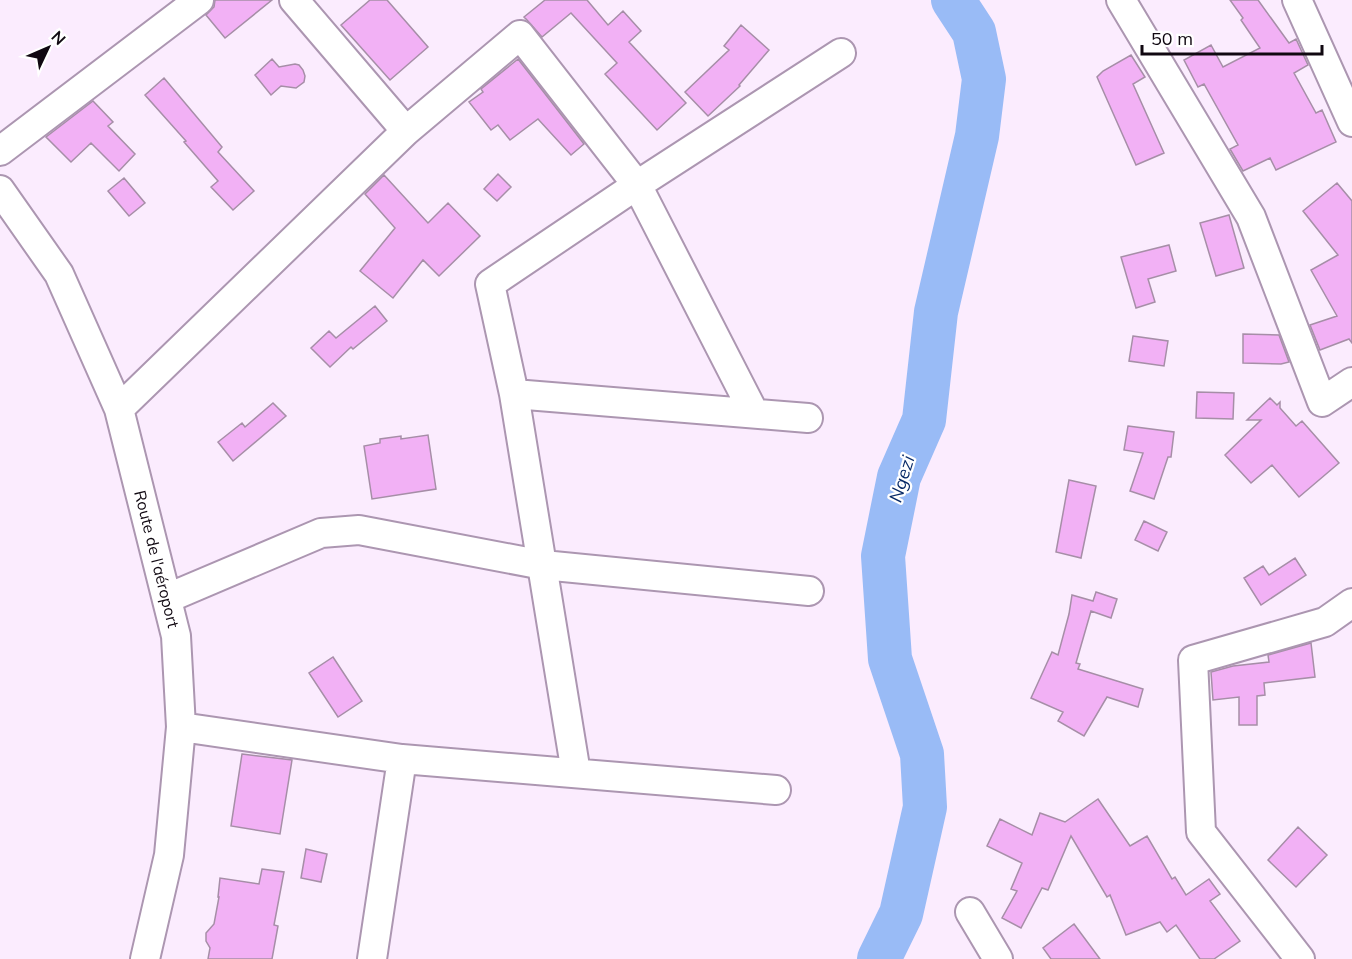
<svg xmlns="http://www.w3.org/2000/svg" width="1352" height="959" viewBox="0 0 1352 959" font-family="Mulish,sans-serif">
  <style>
    .lines { fill: none; stroke-linecap: round; stroke-linejoin: round }
    .river { stroke: #99bbf6; stroke-width: 44 }
    .building { fill: #f2b1f5; stroke: #a68ea7; stroke-width: 1.5 }
    .minor-casing { stroke: #ac96b1; stroke-width: 32 }
    .minor { stroke: #fff; stroke-width: 28 }
    .labels { text-anchor: middle; stroke-width: 4.5; stroke-linejoin: round; paint-order: stroke }
    .street-label { font-size: 16px; fill: #100811; stroke: #fff }
    .water-label { font-size: 18px; font-style: italic; fill: #072967; stroke: #fff }
  </style>
  <rect width="100%" height="100%" fill="#fbecfe"/>
  <g class="lines">
    <path class="river" d="M 879,959 L 901,914 L 925,807 L 922,754 L 890,659 L 883,556 L 899,477 L 924,420 L 936,312 L 977,136 L 984,79 L 974,32 L 953,0"/>
  </g>
  <path class="building" d="M 215,0 L 272,0 L 225,38 L 206,15 L 214,7 Z
    M 370,0 L 387,0 L 428,47 L 390,80 L 341,25 Z
    M 545,0 L 587,0 L 608,25 L 623,11 L 641,31 L 629,42 L 686,103 L 657,130 L 605,74 L 617,63 L 571,13 L 542,37 L 527,20 L 524,17 Z
    M 1230,0 L 1258,0 L 1289,43 L 1296,39 L 1308,65 L 1294,73 L 1316,113 L 1322,110 L 1336,142 L 1276,170 L 1270,158 L 1243,171 L 1230,149 L 1238,145 L 1204,84 L 1198,87 L 1184,60 L 1211,45 L 1223,67 L 1260,48 L 1241,20 L 1243,18 Z
    M 741,25 L 769,50 L 739,85 L 740,86 L 708,116 L 685,92 L 729,50 L 724,46 Z
    M 1131,55 L 1145,77 L 1133,84 L 1164,153 L 1136,165 L 1097,77 L 1103,71 Z
    M 272,59 L 279,67 L 295,64 L 299,65 L 303,70 L 305,76 L 304,82 L 296,88 L 281,86 L 271,95 L 255,75 Z
    M 518,59 L 584,144 L 571,155 L 538,119 L 510,140 L 498,125 L 491,130 L 469,102 L 483,92 L 481,89 Z
    M 164,78 L 222,147 L 218,152 L 254,191 L 233,210 L 211,187 L 218,181 L 184,142 L 186,141 L 145,95 Z
    M 93,101 L 113,122 L 108,126 L 135,154 L 119,171 L 91,143 L 71,162 L 46,137 Z
    M 498,174 L 511,187 L 497,201 L 484,189 Z
    M 384,175 L 428,223 L 448,203 L 480,236 L 439,276 L 423,260 L 393,298 L 360,271 L 395,228 L 365,194 Z
    M 124,178 L 145,203 L 129,216 L 108,191 Z
    M 1337,183 L 1352,201 L 1352,343 L 1349,339 L 1320,350 L 1310,325 L 1337,316 L 1311,270 L 1338,255 L 1303,211 Z
    M 1229,215 L 1244,268 L 1216,276 L 1200,223 Z
    M 1169,245 L 1176,271 L 1148,279 L 1155,302 L 1136,308 L 1121,257 Z
    M 375,306 L 387,321 L 353,349 L 351,347 L 330,367 L 311,348 L 329,331 L 336,338 Z
    M 1243,334 L 1279,335 L 1289,362 L 1281,364 L 1243,363 Z
    M 1133,336 L 1168,341 L 1164,366 L 1129,361 Z
    M 1197,392 L 1234,393 L 1233,419 L 1196,418 Z
    M 1270,398 L 1277,405 L 1280,402 L 1280,408 L 1296,426 L 1302,421 L 1339,463 L 1299,497 L 1272,465 L 1251,483 L 1225,455 L 1261,420 L 1247,420 Z
    M 273,403 L 286,416 L 233,461 L 218,442 L 242,423 L 245,427 Z
    M 1128,426 L 1174,432 L 1171,457 L 1168,457 L 1154,499 L 1130,491 L 1143,453 L 1124,450 Z
    M 428,435 L 436,489 L 372,499 L 364,446 L 380,443 L 380,439 L 401,436 L 401,439 Z
    M 1069,480 L 1096,486 L 1081,558 L 1056,552 Z
    M 1144,521 L 1167,532 L 1158,551 L 1135,540 Z
    M 1295,558 L 1306,575 L 1261,605 L 1244,578 L 1263,566 L 1269,575 Z
    M 1096,592 L 1117,599 L 1111,618 L 1091,611 L 1076,663 L 1080,664 L 1078,669 L 1143,689 L 1138,707 L 1107,697 L 1084,736 L 1058,721 L 1063,712 L 1031,698 L 1052,652 L 1058,655 L 1069,614 L 1072,595 L 1093,601 Z
    M 1311,643 L 1315,677 L 1264,683 L 1265,695 L 1257,696 L 1257,725 L 1239,725 L 1239,697 L 1213,700 L 1211,672 L 1233,666 L 1269,662 L 1268,655 Z
    M 333,657 L 362,701 L 338,717 L 309,673 Z
    M 242,754 L 292,760 L 280,834 L 231,826 Z
    M 1098,799 L 1130,846 L 1147,836 L 1172,879 L 1175,877 L 1186,895 L 1209,879 L 1220,894 L 1210,901 L 1240,941 L 1214,959 L 1200,959 L 1176,925 L 1167,932 L 1160,922 L 1126,935 L 1110,895 L 1107,897 L 1071,836 L 1048,890 L 1042,888 L 1021,928 L 1002,918 L 1017,891 L 1011,889 L 1022,863 L 987,846 L 1000,819 L 1032,835 L 1040,813 L 1065,822 Z
    M 1298,827 L 1327,855 L 1296,887 L 1268,860 Z
    M 306,849 L 327,854 L 321,882 L 301,878 Z
    M 262,869 L 284,872 L 274,925 L 278,926 L 272,959 L 208,959 L 210,948 L 206,941 L 206,933 L 214,924 L 219,897 L 218,897 L 220,878 L 259,884 Z
    M 1074,924 L 1100,959 L 1051,959 L 1043,948 Z"/>
  <g class="lines">
    <defs>
      <path id="minor" d="M 294,0 L 406,131
        M 1121,0 L 1251,217 L 1322,402 L 1352,382
        M 1297,0 L 1352,122
        M 0,151 L 199,0
        M 0,190 L 59,274 L 119,409 L 176,636 L 181,727 L 169,855 L 145,959
        M 514,394 L 808,418
        M 119,409 L 406,131 L 520,35 L 637,185 L 754,413
        M 168,598 L 321,533 L 359,530 L 543,565 L 809,591
        M 181,727 L 402,759 L 776,790
        M 576,773 L 514,394 L 490,284 L 637,185 L 841,53
        M 970,912 L 998,959
        M 372,959 L 402,759
        M 1300,959 L 1201,832 L 1193,660 L 1325,622 L 1352,603"/>
    </defs>
    <use href="#minor" class="minor-casing"/>
    <use href="#minor" class="minor"/>
  </g>
  <g class="labels">
    <g class="street-label">
      <text transform="translate(157 559) rotate(76)" y="6">Route de l'aéroport</text>
    </g>
    <g class="water-label">
      <text transform="translate(902 479) rotate(-73)" y="6">Ngezi</text>
    </g>
  </g>
  <g transform="translate(48 48) rotate(46)" stroke="#ffffff" stroke-width="4.5" paint-order="stroke">
  <path d="M0-4.5L10 22L0 15L-10 22Z" fill="#100811"/>
  <text y="-9" font-size="16" font-weight="bold" text-anchor="middle" fill="#100811">N</text>
  </g>
  <path d="M1142 45v9h180v-9" fill="none" stroke="#100811" stroke-width="3"/>
  <text x="1151" y="45" font-size="18" fill="#100811" stroke="#ffffff" stroke-width="4.5" paint-order="stroke">50 m</text>
</svg>
